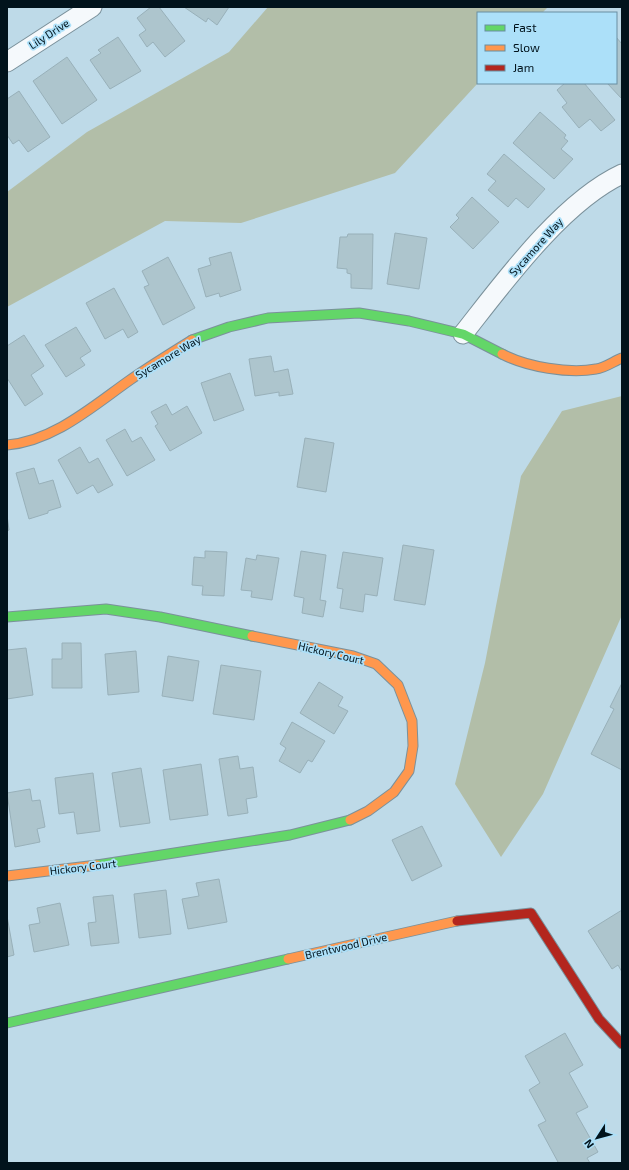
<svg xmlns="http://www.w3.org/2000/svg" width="629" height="1170" viewBox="0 0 629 1170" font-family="'Exo 2',sans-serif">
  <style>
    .green { fill: #b2bea8 }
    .building { fill: #adc5cd; stroke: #98b0b9 }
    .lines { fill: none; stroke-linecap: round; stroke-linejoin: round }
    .street-casing { stroke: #7b919b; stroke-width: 21 }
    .fast-casing { stroke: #7b919b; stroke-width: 11 }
    .slow-casing { stroke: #7b919b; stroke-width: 11 }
    .jam-casing { stroke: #7b919b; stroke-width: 11 }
    .street { stroke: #f5f9fc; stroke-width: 19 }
    .fast { stroke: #63d668; stroke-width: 9 }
    .slow { stroke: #ff974d; stroke-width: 9 }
    .jam { stroke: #b3261e; stroke-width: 9 }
    .labels { text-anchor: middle; stroke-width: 3.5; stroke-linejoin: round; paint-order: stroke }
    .street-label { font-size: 11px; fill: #01131c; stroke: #ace0f9 }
  </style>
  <rect width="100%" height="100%" fill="#bedae8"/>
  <path class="green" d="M 268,7 L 548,7 L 542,13 L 478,13 L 478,83 L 395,173 L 241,223 L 165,221 L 7,307 L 7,192 L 87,132 L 229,52 Z
    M 622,396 L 622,615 L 543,794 L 501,857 L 455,784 L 485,663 L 521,476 L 562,411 Z"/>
  <path class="building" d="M 151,7 L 159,7 L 185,41 L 165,57 L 153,42 L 147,47 L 139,35 L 146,30 L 137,18 Z
    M 184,7 L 229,7 L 217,25 L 208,18 L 206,22 Z
    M 118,37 L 141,71 L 110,89 L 90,60 L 101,53 L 98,50 Z
    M 616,37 L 622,44 L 621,98 L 607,83 L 616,83 Z
    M 67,57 L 97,100 L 62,124 L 33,81 Z
    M 565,83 L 584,83 L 615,120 L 601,131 L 590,119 L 579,128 L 562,107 L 567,103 L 557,90 Z
    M 19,91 L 50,137 L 28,152 L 19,140 L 13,144 L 7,135 L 7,99 Z
    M 540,112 L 566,135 L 564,138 L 568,141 L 561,149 L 573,159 L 554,179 L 513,143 Z
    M 504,154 L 545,189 L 528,208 L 516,198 L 508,207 L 488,190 L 496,181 L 487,174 Z
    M 472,197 L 499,222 L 473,249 L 450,227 L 459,218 L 456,215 Z
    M 395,233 L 427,238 L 419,289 L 387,284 Z
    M 348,234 L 373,234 L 372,289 L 351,288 L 351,274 L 347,273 L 347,269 L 337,268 L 340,237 L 347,237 Z
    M 231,252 L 241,290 L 220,297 L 219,293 L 206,297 L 198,269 L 211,265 L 209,258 Z
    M 168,257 L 195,308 L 163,325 L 144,287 L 149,285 L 142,271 Z
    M 114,288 L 138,332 L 128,338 L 123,329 L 105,339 L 86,303 Z
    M 76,327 L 91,351 L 80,358 L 85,365 L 66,377 L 45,345 Z
    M 24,335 L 44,366 L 31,375 L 43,394 L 25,406 L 7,378 L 7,346 Z
    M 271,356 L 274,372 L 288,369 L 293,394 L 279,396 L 279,392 L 255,396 L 249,359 Z
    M 230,373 L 244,410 L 214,421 L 201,383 Z
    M 166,404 L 172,415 L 187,406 L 202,433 L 170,451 L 155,426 L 158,424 L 151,412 Z
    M 125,429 L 132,442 L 141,437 L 155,460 L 127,476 L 106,440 Z
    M 305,438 L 334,443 L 326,492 L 297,487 Z
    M 80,447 L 89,463 L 98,458 L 113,485 L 98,493 L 93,485 L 77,494 L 58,460 Z
    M 34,468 L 39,484 L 53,480 L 61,507 L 48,511 L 48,513 L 29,519 L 16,473 Z
    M 7,515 L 9,530 L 7,531 Z
    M 403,545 L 434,550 L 425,605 L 394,600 Z
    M 205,551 L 227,552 L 224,596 L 202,595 L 203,586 L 192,585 L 194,557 L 205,558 Z
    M 301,551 L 326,555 L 320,600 L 326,601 L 323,617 L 302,613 L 304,598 L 294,596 Z
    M 343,552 L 383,558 L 377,596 L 365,594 L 363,612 L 340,608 L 343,589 L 337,588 Z
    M 257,555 L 279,558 L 272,600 L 251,597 L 252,591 L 241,590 L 246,558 L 256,560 Z
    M 62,643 L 81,643 L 82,688 L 52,688 L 52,659 L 62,659 Z
    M 26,648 L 33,695 L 7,699 L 7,650 Z
    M 136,651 L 139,692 L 108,695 L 105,654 Z
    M 168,656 L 199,661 L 193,701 L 162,696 Z
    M 221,665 L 261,671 L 254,720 L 213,714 Z
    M 319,682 L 343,697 L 338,706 L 348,711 L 334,734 L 300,713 Z
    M 622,683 L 622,770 L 591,754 L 614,709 L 610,707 Z
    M 292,722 L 325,741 L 312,762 L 308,760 L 300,773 L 279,761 L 286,748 L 280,744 Z
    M 238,756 L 240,769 L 253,767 L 257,797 L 246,799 L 248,813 L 228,816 L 219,759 Z
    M 201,764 L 208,815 L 170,820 L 163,770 Z
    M 141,768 L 150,823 L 120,827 L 112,773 Z
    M 93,773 L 100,831 L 77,834 L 74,812 L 59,814 L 55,778 Z
    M 30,789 L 32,801 L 40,800 L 45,827 L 37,829 L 40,842 L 15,847 L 7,793 Z
    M 422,826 L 442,866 L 412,881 L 392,840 Z
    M 219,879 L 227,922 L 188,929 L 182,899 L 199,896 L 196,883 Z
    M 166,890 L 171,934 L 139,938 L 134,894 Z
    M 113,895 L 119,943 L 91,946 L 88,923 L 96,922 L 93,897 Z
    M 60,903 L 69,945 L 34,952 L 29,925 L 40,923 L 37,908 Z
    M 622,910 L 622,972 L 618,965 L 612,969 L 588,931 Z
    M 7,916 L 14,955 L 7,957 Z
    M 565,1033 L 583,1065 L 569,1073 L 588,1107 L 576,1113 L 598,1152 L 587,1158 L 590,1163 L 555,1163 L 558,1162 L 538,1125 L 546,1121 L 529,1090 L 540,1083 L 525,1056 Z"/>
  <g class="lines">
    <defs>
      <path id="street" d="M 7,62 L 92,7
        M 463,334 C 504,282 562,202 622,174"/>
      <path id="fast" d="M 192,340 L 229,327 L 268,318 L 359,313 L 409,321 L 463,334 L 502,354
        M 7,617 L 106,609 L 160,617 L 252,636
        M 97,865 L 290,835 L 350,820
        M 7,1023 L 288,959"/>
      <path id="slow" d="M 502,354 C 527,367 569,374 596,369 C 605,368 614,361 622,358
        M 7,445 C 54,441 93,406 130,380 C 150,366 171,353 192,340
        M 252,636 L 353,656 L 376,664 L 398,685 L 412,721 L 413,746 L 409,771 L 394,792 L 368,811 L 350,820
        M 7,876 L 97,865
        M 288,959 L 457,921"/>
      <path id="jam" d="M 457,921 L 531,913 L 599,1019 L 622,1044"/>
    </defs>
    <use href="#street" class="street-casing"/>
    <use href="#fast" class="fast-casing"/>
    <use href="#slow" class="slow-casing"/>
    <use href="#jam" class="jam-casing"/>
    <use href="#street" class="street"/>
    <use href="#fast" class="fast"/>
    <use href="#slow" class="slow"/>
    <use href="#jam" class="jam"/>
  </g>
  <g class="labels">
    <g class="street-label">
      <text transform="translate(49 34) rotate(-33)" y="4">Lily Drive</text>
      <text transform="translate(536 247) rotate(-48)" y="4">Sycamore Way</text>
      <text transform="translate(168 357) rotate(-31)" y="4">Sycamore Way</text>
      <text transform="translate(331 653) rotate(13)" y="4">Hickory Court</text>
      <text transform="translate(83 867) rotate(-7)" y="4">Hickory Court</text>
      <text transform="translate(346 946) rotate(-13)" y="4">Brentwood Drive</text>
    </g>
  </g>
  <rect width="629" height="1170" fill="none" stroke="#01131c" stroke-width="16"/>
  <rect x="477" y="12" width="140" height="72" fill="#ace0f9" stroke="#688ea1"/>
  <rect x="485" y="25" width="20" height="6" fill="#63d668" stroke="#688ea1"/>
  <text x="513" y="32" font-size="12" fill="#01131c">Fast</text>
  <rect x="485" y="45" width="20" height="6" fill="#ff974d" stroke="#688ea1"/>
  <text x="513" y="52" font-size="12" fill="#01131c">Slow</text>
  <rect x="485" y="65" width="20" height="6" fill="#b3261e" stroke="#688ea1"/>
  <text x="513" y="72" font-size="12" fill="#01131c">Jam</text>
  <g transform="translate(597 1138) rotate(234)" stroke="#ace0f9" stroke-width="3" paint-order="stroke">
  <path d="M0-3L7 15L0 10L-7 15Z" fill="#01131c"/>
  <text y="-6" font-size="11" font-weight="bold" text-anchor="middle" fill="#01131c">N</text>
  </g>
</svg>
